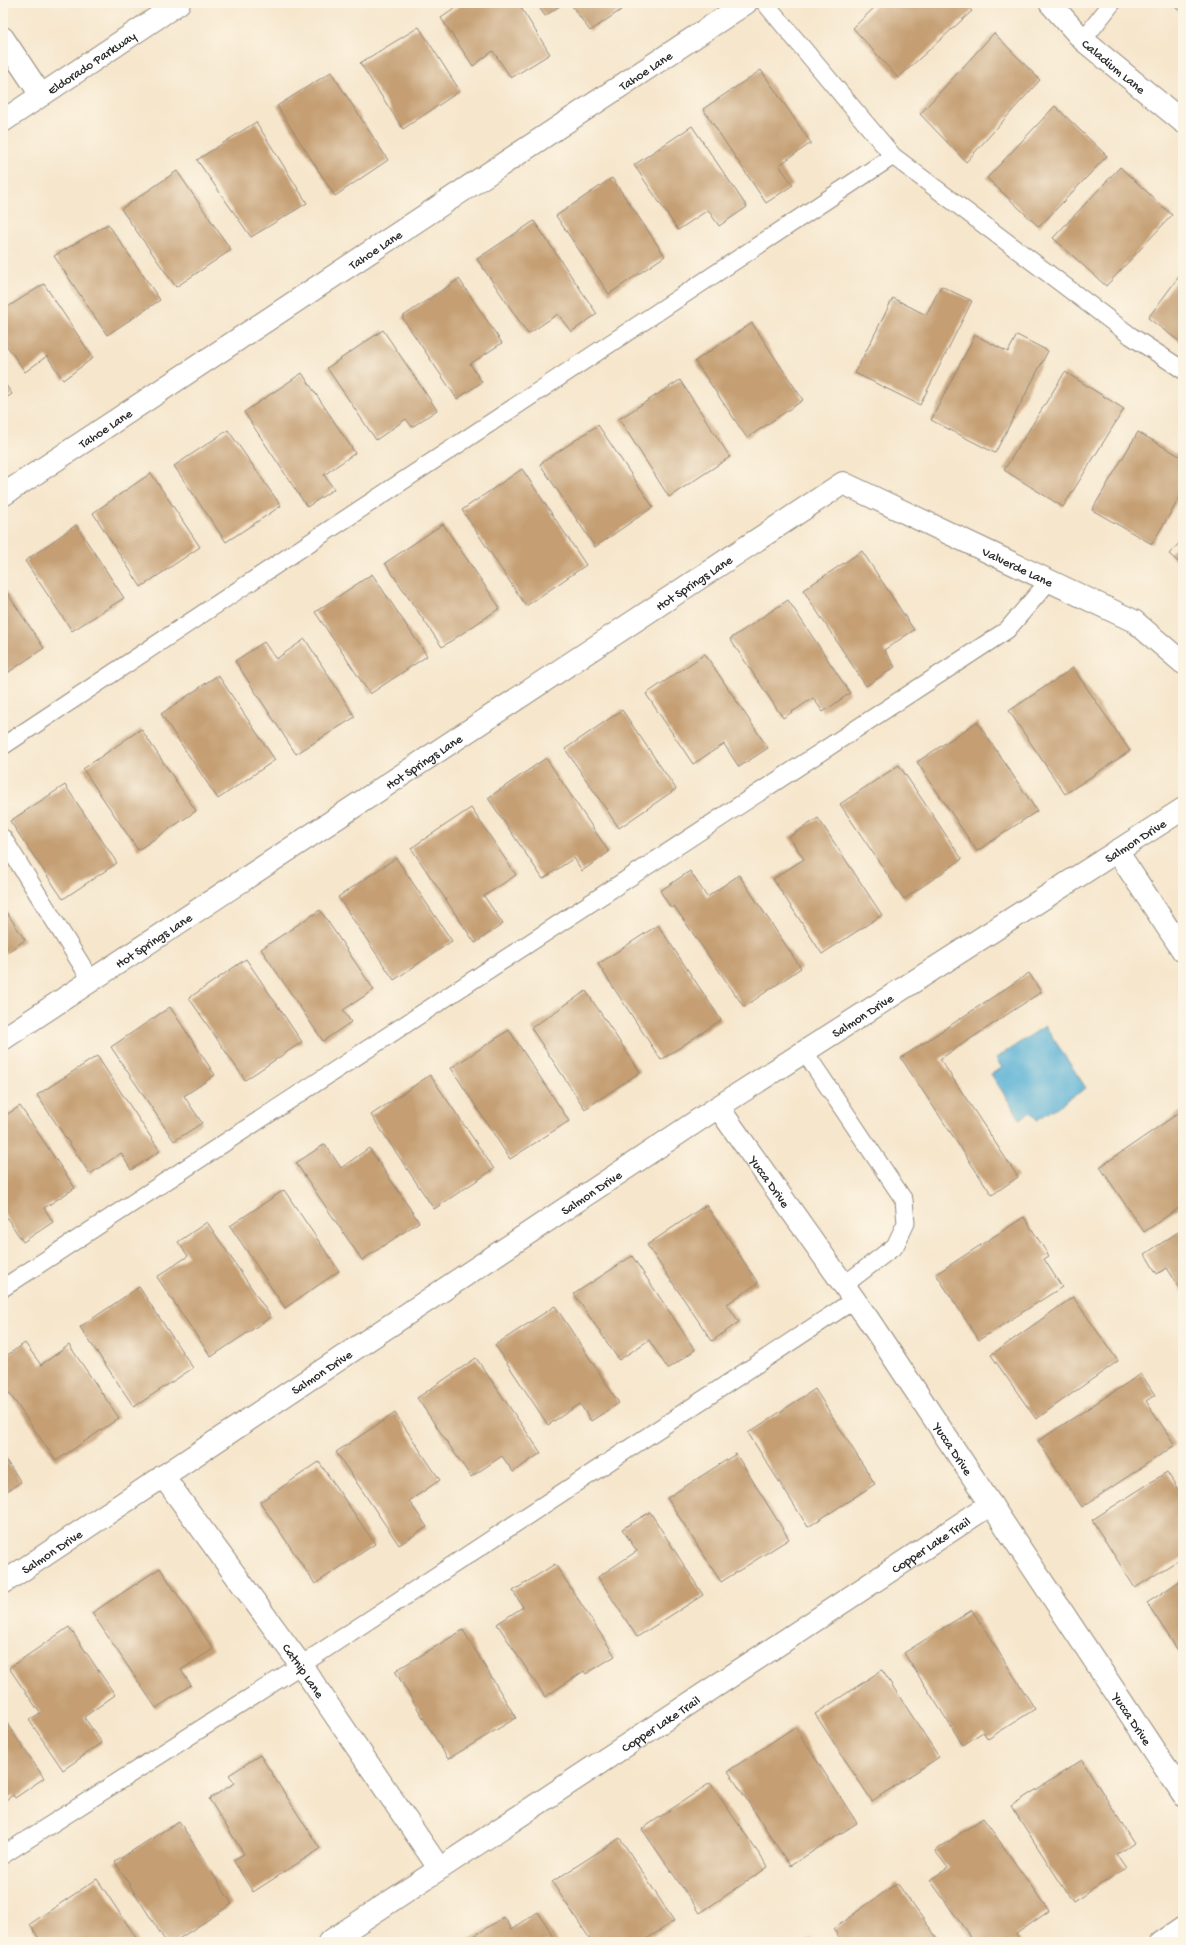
<svg xmlns="http://www.w3.org/2000/svg" width="1186" height="1945" viewBox="0 0 1186 1945" font-family="'Gochi Hand',sans-serif">
  <style>
    .water { fill: #59b1d6; stroke: #426e80 }
    .building { fill: #c59f73 }
    .lines { fill: none; stroke-linecap: round; stroke-linejoin: round }
    .lane-casing { stroke: #90887c; stroke-width: 19 }
    .street-casing { stroke: #90887c; stroke-width: 24 }
    .primary-casing { stroke: #90887c; stroke-width: 24 }
    .lane { stroke: #fff; stroke-width: 17 }
    .street { stroke: #fff; stroke-width: 22 }
    .primary { stroke: #fff; stroke-width: 22 }
    .labels { text-anchor: middle; stroke-width: 3; stroke-linejoin: round; paint-order: stroke }
    .street-label { font-size: 13px; fill: #2b2b2b; stroke: #fcf5e5 }
  </style>
  <rect width="100%" height="100%" fill="#fcf5e5"/>
  <filter id="ink" filterUnits="userSpaceOnUse"><feTurbulence type="fractalNoise" baseFrequency=".025" numOctaves="2"/><feDisplacementMap in="SourceGraphic" scale="8" xChannelSelector="R" yChannelSelector="G"/><feConvolveMatrix kernelMatrix="1 2 1 2 8 2 1 2 1" color-interpolation-filters="sRGB"/></filter>
  <filter id="wash" filterUnits="userSpaceOnUse"><feTurbulence type="fractalNoise" baseFrequency=".012" numOctaves="4" result="noise"/><feDisplacementMap in="SourceGraphic" scale="16" xChannelSelector="R" yChannelSelector="G"/><feGaussianBlur stdDeviation="0.9" result="paint"/><feColorMatrix in="noise" values="0 0 0 0 0 0 0 0 0 0 0 0 0 0 0 0 0 1.4 0 .05"/><feComposite in="paint" operator="in"/></filter>
  <g filter="url(#wash)">
    <rect width="100%" height="100%" fill="#f6e6cc"/>
    <path class="water" d="M 1045,1026 L 1086,1088 L 1037,1120 L 1031,1112 L 1020,1119 L 991,1074 L 1002,1068 L 996,1058 Z"/>
    <g id="blocks">
      <path class="building" d="M 463,3 L 518,3 L 550,54 L 511,78 L 493,51 L 473,66 L 441,18 Z
        M 536,3 L 564,3 L 545,16 Z
        M 570,3 L 617,3 L 621,10 L 590,31 Z
        M 879,3 L 964,3 L 972,11 L 898,78 L 853,28 Z
        M 1178,3 L 1183,3 L 1183,14 L 1175,7 Z
        M 419,27 L 460,91 L 403,129 L 360,63 Z
        M 994,33 L 1040,80 L 966,162 L 920,114 Z
        M 761,70 L 811,143 L 779,165 L 793,185 L 766,203 L 703,109 Z
        M 331,72 L 388,160 L 335,196 L 277,106 Z
        M 1055,106 L 1107,156 L 1039,227 L 987,178 Z
        M 256,122 L 307,203 L 251,237 L 197,160 Z
        M 692,126 L 747,207 L 719,226 L 708,210 L 678,230 L 634,165 Z
        M 1120,167 L 1172,215 L 1106,286 L 1053,238 Z
        M 177,171 L 231,250 L 176,287 L 121,209 Z
        M 612,178 L 665,256 L 609,294 L 556,216 Z
        M 534,221 L 597,314 L 571,332 L 558,314 L 528,334 L 477,259 Z
        M 108,224 L 160,300 L 107,335 L 54,256 Z
        M 1183,271 L 1183,344 L 1148,318 Z
        M 459,279 L 502,343 L 470,364 L 482,382 L 457,399 L 402,317 Z
        M 44,284 L 93,358 L 63,380 L 47,356 L 25,372 L 3,340 L 3,310 Z
        M 941,286 L 972,301 L 920,405 L 855,373 L 893,298 L 926,315 Z
        M 752,323 L 803,400 L 747,438 L 695,361 Z
        M 383,330 L 437,410 L 412,427 L 406,419 L 376,440 L 327,368 Z
        M 975,335 L 1008,352 L 1017,335 L 1048,351 L 995,453 L 931,420 Z
        M 1065,372 L 1124,409 L 1063,507 L 1004,470 Z
        M 302,373 L 355,453 L 324,475 L 334,489 L 307,507 L 244,412 Z
        M 680,380 L 730,457 L 669,497 L 619,419 Z
        M 3,381 L 12,394 L 3,400 Z
        M 598,425 L 653,507 L 595,547 L 540,464 Z
        M 228,430 L 281,506 L 226,542 L 174,466 Z
        M 1138,432 L 1183,458 L 1183,492 L 1152,544 L 1092,510 Z
        M 522,469 L 586,565 L 526,606 L 462,510 Z
        M 151,473 L 200,547 L 141,587 L 93,513 Z
        M 443,524 L 500,608 L 442,647 L 385,563 Z
        M 76,525 L 124,598 L 72,631 L 25,561 Z
        M 1183,539 L 1183,566 L 1169,554 Z
        M 862,551 L 914,630 L 884,650 L 895,667 L 866,686 L 803,590 Z
        M 372,574 L 427,656 L 370,694 L 315,612 Z
        M 3,587 L 44,648 L 3,676 Z
        M 788,600 L 850,693 L 823,712 L 813,698 L 783,718 L 730,639 Z
        M 305,639 L 355,717 L 296,754 L 235,661 L 264,642 L 276,659 Z
        M 705,654 L 768,748 L 739,767 L 724,744 L 693,764 L 646,694 Z
        M 1073,668 L 1130,751 L 1065,794 L 1009,711 Z
        M 218,675 L 275,760 L 218,799 L 161,714 Z
        M 622,710 L 676,789 L 619,828 L 565,749 Z
        M 977,722 L 1037,811 L 977,851 L 917,762 Z
        M 141,729 L 196,811 L 138,850 L 83,769 Z
        M 546,758 L 609,852 L 582,871 L 574,858 L 543,879 L 488,798 Z
        M 899,765 L 962,859 L 904,899 L 840,804 Z
        M 65,785 L 117,863 L 63,899 L 10,821 Z
        M 471,808 L 516,875 L 484,896 L 503,924 L 475,943 L 411,848 Z
        M 818,818 L 882,915 L 822,954 L 773,879 L 804,859 L 789,837 Z
        M 396,858 L 452,941 L 394,980 L 338,897 Z
        M 690,871 L 707,897 L 739,875 L 801,968 L 744,1007 L 674,906 L 671,908 L 660,891 Z
        M 3,907 L 25,940 L 3,955 Z
        M 320,910 L 374,990 L 343,1010 L 351,1022 L 323,1041 L 261,949 Z
        M 658,925 L 721,1020 L 661,1060 L 598,964 Z
        M 246,959 L 302,1042 L 245,1080 L 189,998 Z
        M 1029,973 L 1041,992 L 940,1059 L 1018,1177 L 992,1195 L 901,1058 Z
        M 586,991 L 640,1072 L 585,1109 L 531,1028 Z
        M 170,1007 L 215,1075 L 184,1096 L 202,1123 L 174,1141 L 111,1047 Z
        M 509,1030 L 569,1121 L 510,1159 L 451,1068 Z
        M 97,1056 L 160,1151 L 131,1170 L 121,1153 L 90,1174 L 37,1095 Z
        M 430,1075 L 494,1169 L 434,1209 L 371,1115 Z
        M 20,1106 L 75,1188 L 44,1208 L 53,1222 L 23,1242 L 3,1212 L 3,1117 Z
        M 1183,1110 L 1183,1205 L 1144,1232 L 1100,1167 Z
        M 325,1144 L 341,1168 L 369,1148 L 419,1222 L 362,1260 L 296,1163 Z
        M 284,1190 L 339,1271 L 285,1308 L 230,1226 Z
        M 706,1205 L 758,1283 L 727,1304 L 739,1322 L 712,1341 L 647,1245 Z
        M 1024,1217 L 1049,1256 L 1044,1259 L 1062,1287 L 979,1340 L 936,1274 Z
        M 207,1222 L 271,1317 L 211,1357 L 157,1277 L 188,1256 L 178,1242 Z
        M 1183,1229 L 1183,1293 L 1167,1268 L 1157,1274 L 1145,1254 Z
        M 632,1256 L 695,1350 L 668,1369 L 649,1340 L 619,1360 L 574,1294 Z
        M 139,1287 L 193,1368 L 134,1407 L 80,1327 Z
        M 1073,1297 L 1118,1361 L 1036,1419 L 991,1355 Z
        M 555,1306 L 619,1403 L 591,1421 L 580,1404 L 548,1425 L 495,1345 Z
        M 25,1343 L 41,1365 L 69,1345 L 119,1418 L 56,1461 L 3,1384 L 3,1358 Z
        M 476,1358 L 541,1453 L 513,1472 L 502,1456 L 471,1477 L 417,1398 Z
        M 1141,1374 L 1155,1395 L 1146,1401 L 1175,1445 L 1082,1507 L 1038,1441 Z
        M 815,1389 L 875,1484 L 808,1527 L 748,1433 Z
        M 395,1413 L 440,1480 L 409,1501 L 427,1527 L 399,1545 L 336,1452 Z
        M 736,1454 L 789,1539 L 721,1582 L 667,1498 Z
        M 3,1456 L 21,1482 L 3,1494 Z
        M 319,1462 L 375,1544 L 315,1584 L 260,1502 Z
        M 1167,1472 L 1183,1497 L 1183,1557 L 1135,1588 L 1092,1520 Z
        M 650,1512 L 703,1595 L 637,1637 L 598,1577 L 637,1551 L 622,1529 Z
        M 555,1564 L 615,1656 L 586,1674 L 584,1671 L 545,1697 L 497,1624 L 523,1607 L 513,1591 Z
        M 160,1568 L 213,1649 L 181,1670 L 191,1685 L 156,1708 L 92,1613 Z
        M 1183,1579 L 1183,1658 L 1147,1603 Z
        M 972,1610 L 1035,1709 L 988,1739 L 983,1732 L 963,1745 L 904,1653 Z
        M 69,1627 L 115,1695 L 84,1717 L 102,1743 L 63,1770 L 29,1720 L 40,1713 L 9,1668 Z
        M 463,1630 L 516,1718 L 448,1759 L 395,1671 Z
        M 882,1670 L 939,1757 L 872,1801 L 815,1714 Z
        M 3,1718 L 44,1778 L 15,1798 L 13,1795 L 3,1802 Z
        M 795,1727 L 857,1823 L 790,1866 L 728,1771 Z
        M 260,1755 L 320,1849 L 253,1892 L 233,1860 L 244,1854 L 209,1799 L 235,1783 L 229,1775 Z
        M 1082,1760 L 1134,1843 L 1117,1855 L 1126,1868 L 1073,1902 L 1011,1806 Z
        M 710,1783 L 768,1867 L 700,1913 L 642,1829 Z
        M 983,1818 L 1049,1911 L 1016,1934 L 1021,1941 L 1019,1942 L 974,1942 L 930,1880 L 948,1868 L 935,1851 Z
        M 179,1821 L 232,1904 L 174,1942 L 166,1942 L 115,1862 Z
        M 620,1838 L 674,1921 L 642,1942 L 592,1942 L 552,1882 Z
        M 97,1879 L 139,1942 L 41,1942 L 30,1924 Z
        M 897,1883 L 940,1942 L 843,1942 L 833,1929 Z
        M 538,1912 L 557,1942 L 465,1942 L 504,1917 L 512,1929 Z
        M 811,1938 L 814,1942 L 805,1942 Z"/>
    </g>
  </g>
  <g filter="url(#ink)">
    <use href="#blocks" fill-opacity="0" stroke="#90887c" stroke-width="1"/>
    <g class="lines">
      <defs>
        <path id="lane" d="M 765,3 L 893,156 L 1131,336 L 1183,370
          M 1083,40 L 1112,3
          M 3,746 L 893,156
          M 3,838 L 91,980
          M 804,1051 L 904,1200 L 906,1223 L 895,1246 L 844,1285
          M 3,1288 L 1007,630 L 1048,582
          M 3,1855 L 301,1665 L 854,1300"/>
        <g id="street">
          <path id="s1" d="M 1050,3 L 1083,40 L 1183,122"/>
          <path id="s2" d="M 3,495 L 746,3"/>
          <path d="M 1117,851 L 1183,951"/>
          <path id="s3" d="M 3,1039 L 843,483 L 1134,621 L 1183,663"/>
          <path id="s4" d="M 718,1107 L 868,1319 L 1183,1794"/>
          <path id="s5" d="M 163,1476 L 301,1665 L 439,1868"/>
          <path id="s6" d="M 3,1583 L 718,1107 L 1183,809"/>
          <path id="s7" d="M 329,1942 L 991,1504"/>
          <path d="M 1161,1942 L 1183,1927"/>
        </g>
        <g id="primary">
          <path d="M 3,38 L 41,95"/>
          <path id="s8" d="M 3,121 L 179,3"/>
        </g>
      </defs>
      <use href="#lane" class="lane-casing"/>
      <use href="#street" class="street-casing"/>
      <use href="#primary" class="primary-casing"/>
      <use href="#lane" class="lane"/>
      <use href="#street" class="street"/>
      <use href="#primary" class="primary"/>
    </g>
  </g>
  <g class="labels">
    <g class="street-label">
      <text dy="5" stroke="none"><textPath href="#s8" startOffset="106">Eldorado Parkway</textPath></text>
      <text dy="5" stroke="none"><textPath href="#s1" startOffset="90">Caladium Lane</textPath></text>
      <text dy="5" stroke="none"><textPath href="#s2" startOffset="770">Tahoe Lane</textPath></text>
      <text dy="5" stroke="none"><textPath href="#s2" startOffset="446">Tahoe Lane</textPath></text>
      <text dy="5" stroke="none"><textPath href="#s2" startOffset="122">Tahoe Lane</textPath></text>
      <text dy="5" stroke="none"><textPath href="#s3" startOffset="1201">Valverde Lane</textPath></text>
      <text dy="5" stroke="none"><textPath href="#s3" startOffset="828">Hot Springs Lane</textPath></text>
      <text dy="5" stroke="none"><textPath href="#s3" startOffset="504">Hot Springs Lane</textPath></text>
      <text dy="5" stroke="none"><textPath href="#s6" startOffset="1354">Salmon Drive</textPath></text>
      <text dy="5" stroke="none"><textPath href="#s3" startOffset="180">Hot Springs Lane</textPath></text>
      <text dy="5" stroke="none"><textPath href="#s6" startOffset="1030">Salmon Drive</textPath></text>
      <text dy="5" stroke="none"><textPath href="#s4" startOffset="91">Yucca Drive</textPath></text>
      <text dy="5" stroke="none"><textPath href="#s6" startOffset="706">Salmon Drive</textPath></text>
      <text dy="5" stroke="none"><textPath href="#s6" startOffset="382">Salmon Drive</textPath></text>
      <text dy="5" stroke="none"><textPath href="#s4" startOffset="415">Yucca Drive</textPath></text>
      <text dy="5" stroke="none"><textPath href="#s7" startOffset="721">Copper Lake Trail</textPath></text>
      <text dy="5" stroke="none"><textPath href="#s6" startOffset="58">Salmon Drive</textPath></text>
      <text dy="5" stroke="none"><textPath href="#s5" startOffset="240">Catnip Lane</textPath></text>
      <text dy="5" stroke="none"><textPath href="#s4" startOffset="739">Yucca Drive</textPath></text>
      <text dy="5" stroke="none"><textPath href="#s7" startOffset="397">Copper Lake Trail</textPath></text>
    </g>
  </g>
  <rect width="1186" height="1945" fill="none" stroke="#fcf5e5" stroke-width="16"/>
</svg>
